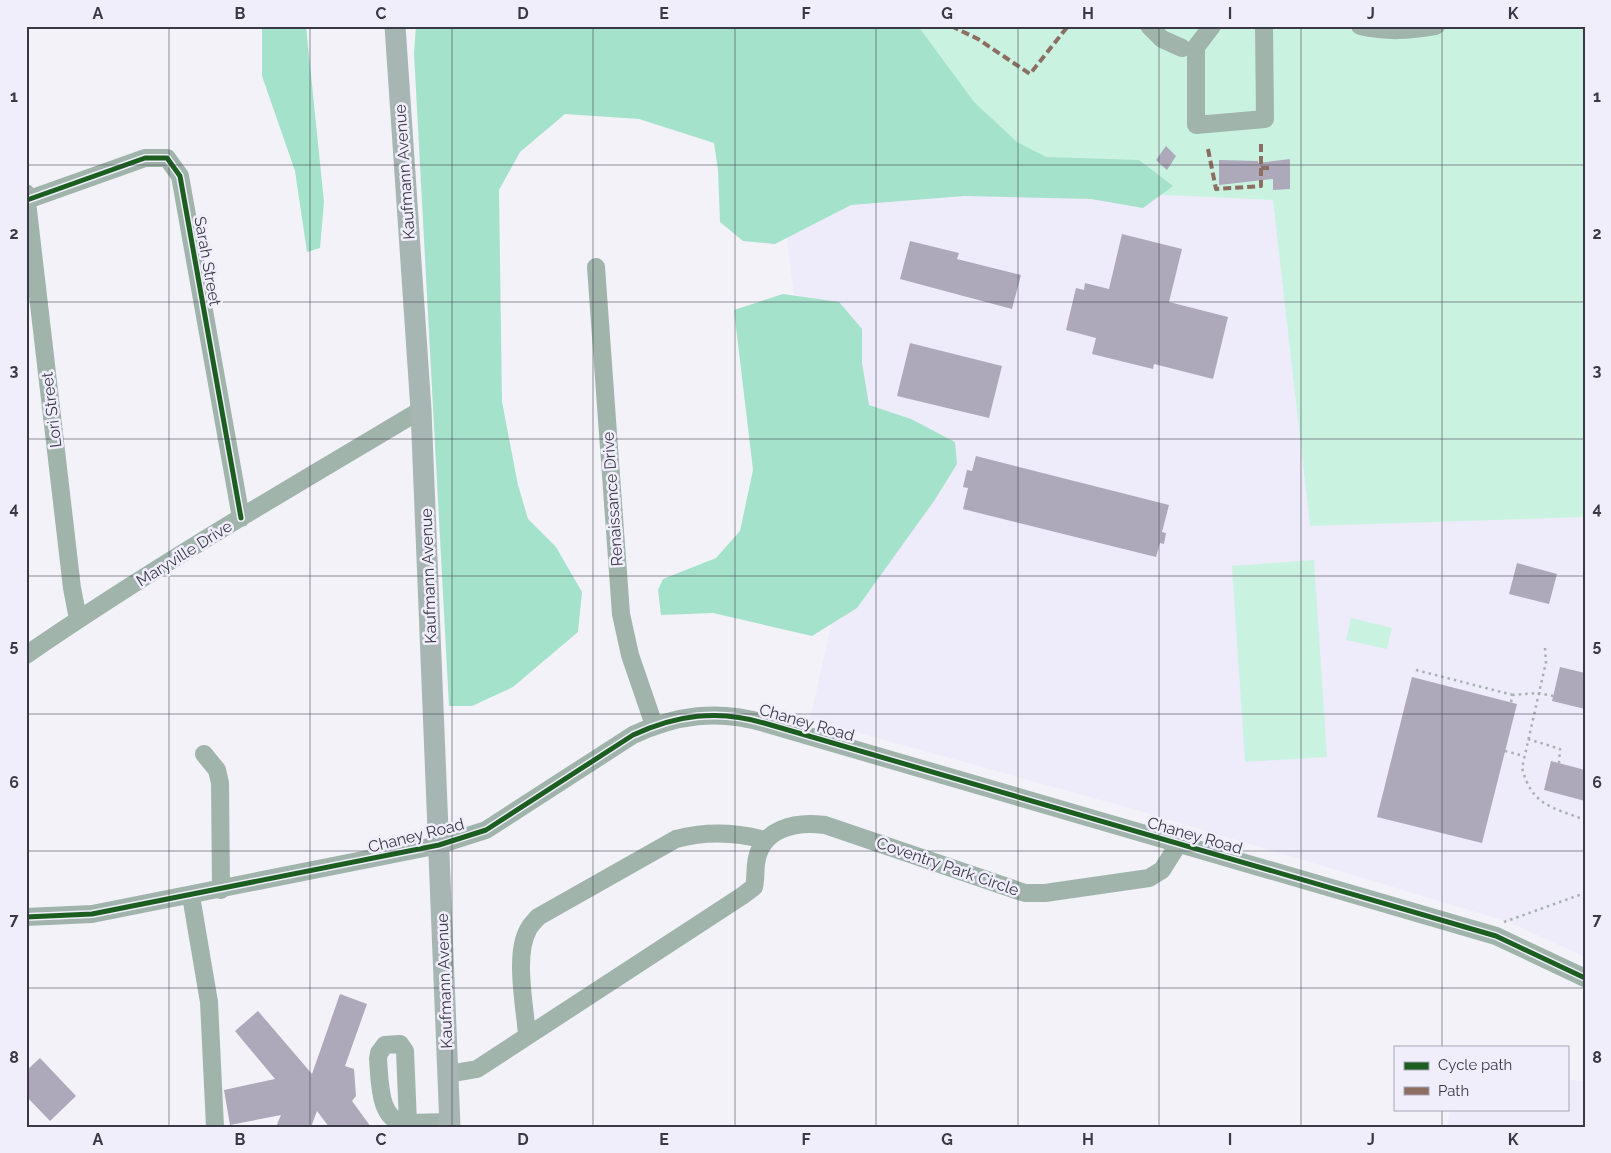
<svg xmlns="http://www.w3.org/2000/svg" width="1611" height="1153" viewBox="0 0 1611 1153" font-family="Raleway,sans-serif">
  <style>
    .built { fill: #eeebfb }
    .green { fill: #c9f2e1 }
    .forest { fill: #a5e2cb }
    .building { fill: #ada8ba }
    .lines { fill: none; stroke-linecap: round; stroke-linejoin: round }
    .path { stroke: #a7b2b0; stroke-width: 2.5; stroke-dasharray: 2.5 4; stroke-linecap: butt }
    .minor { stroke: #a0b4ac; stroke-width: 18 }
    .major { stroke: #a7b6b2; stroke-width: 21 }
    .quiet { stroke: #8d6e63; stroke-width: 4; stroke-dasharray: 8 4; stroke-linecap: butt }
    .cycleway-casing { stroke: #f1eefc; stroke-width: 8 }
    .cycleway { stroke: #1b5e20; stroke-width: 5 }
    .grid { fill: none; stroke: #3b3845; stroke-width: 1; stroke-opacity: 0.55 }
    .labels { text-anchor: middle; stroke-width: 5; stroke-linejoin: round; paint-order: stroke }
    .street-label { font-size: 16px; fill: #3b3845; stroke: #f1eefc }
    .neatline { fill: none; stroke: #3b3845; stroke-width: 2 }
    .grid-label { font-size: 16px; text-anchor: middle; font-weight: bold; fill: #3b3845 }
  </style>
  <rect width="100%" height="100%" fill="#f3f2f8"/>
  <path class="built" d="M 780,177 L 1273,200 L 1310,526 L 1585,517 L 1585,957 L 1509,922 L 1140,811 L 810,719 L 832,622 Z
    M 1567,1080 L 1585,1081 L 1585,1127 L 1447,1127 L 1450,1109 L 1567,1109 Z"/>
  <path class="green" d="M 698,26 L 1585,26 L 1585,517 L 1310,526 L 1273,200 L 780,177 Z
    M 1314,560 L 1327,757 L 1245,762 L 1232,566 Z
    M 1351,618 L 1392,628 L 1387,649 L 1346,640 Z"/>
  <path class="forest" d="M 262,26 L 306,26 L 324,202 L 320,248 L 307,252 L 295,171 L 262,76 Z
    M 416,26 L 918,26 L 974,102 L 1017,142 L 1046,157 L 1139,160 L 1173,186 L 1143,208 L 1091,199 L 964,196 L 851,205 L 775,244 L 743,241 L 720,222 L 718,170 L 714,143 L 639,119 L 565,114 L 520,152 L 499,190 L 502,402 L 518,485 L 528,519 L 556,547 L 582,592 L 578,632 L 513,687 L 472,706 L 449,706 L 414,53 Z
    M 783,294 L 839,302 L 862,329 L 862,363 L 869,405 L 911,419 L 955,442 L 957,464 L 934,501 L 857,608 L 812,636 L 713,613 L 661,615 L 658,590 L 663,579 L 716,558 L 740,531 L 753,470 L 734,310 Z"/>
  <path class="building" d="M 1166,146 L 1176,156 L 1167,170 L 1156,160 Z
    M 1290,159 L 1290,189 L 1273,190 L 1273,179 L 1219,185 L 1219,160 L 1258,161 L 1258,163 Z
    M 1122,234 L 1182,249 L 1169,302 L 1228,317 L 1213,379 L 1154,364 L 1153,369 L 1092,354 L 1096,338 L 1066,330 L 1076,288 L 1084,290 L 1085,283 L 1109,289 Z
    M 910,241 L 959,253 L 957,259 L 1021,275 L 1012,309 L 900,279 Z
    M 910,343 L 1002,366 L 989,418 L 897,396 Z
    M 976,456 L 1169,505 L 1162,532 L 1166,533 L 1164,544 L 1160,543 L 1156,557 L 963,509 L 968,488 L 963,487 L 967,470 L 972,471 Z
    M 1517,563 L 1557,574 L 1549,604 L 1509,594 Z
    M 1560,667 L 1585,673 L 1585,709 L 1552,701 Z
    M 1412,677 L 1517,704 L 1482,843 L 1377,817 Z
    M 1551,761 L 1585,770 L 1585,801 L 1544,790 Z
    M 340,994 L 367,1004 L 345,1066 L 354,1069 L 356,1096 L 352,1101 L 371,1127 L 329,1127 L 317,1111 L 311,1127 L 276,1127 L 281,1115 L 230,1125 L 224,1090 L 275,1079 L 235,1031 L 258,1011 L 312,1074 Z
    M 40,1058 L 76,1096 L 50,1121 L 26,1096 L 26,1071 Z"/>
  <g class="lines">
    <path class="path" d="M 1545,648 L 1546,662 L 1522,768 C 1532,806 1552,807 1585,820
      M 1416,670 L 1513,695
      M 1511,702 L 1513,695 L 1538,693 L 1554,696
      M 1528,739 L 1560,749 L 1559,763
      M 1505,751 L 1524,756
      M 1504,922 L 1585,893"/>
    <path class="minor" d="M 1149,26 L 1162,39 L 1182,48
      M 1212,26 L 1196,47 L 1196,125 L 1265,119 L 1264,26
      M 1360,26 C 1387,32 1409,31 1436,26
      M 26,193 L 72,588 L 78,619
      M 27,200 L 145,158 L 167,158 L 180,176 L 241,518
      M 596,267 L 621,614 L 630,655 L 654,725
      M 26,655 C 154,567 288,489 421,410
      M 204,754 L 217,770 L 220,783 L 221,890
      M 191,896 L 209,1002 L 215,1127
      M 26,917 L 92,914 L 439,845 L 486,830 L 633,735 C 676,715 718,709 764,723 L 1496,936 L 1585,978
      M 527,1035 C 525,1007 514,955 528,930 C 530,925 535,921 538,917 L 676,839 C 706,831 735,832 765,840
      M 448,1074 L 477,1069 L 742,896 L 754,887 C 756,878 755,872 756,864 C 760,828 796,821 825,825 L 1025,893 L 1045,893 L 1149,878 L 1162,870 L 1179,843
      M 408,1123 L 405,1051 L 400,1044 L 385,1045 L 379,1053 L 378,1059 C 380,1080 378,1124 408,1123 L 450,1122"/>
    <path class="major" d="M 395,26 L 421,410 L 450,1127"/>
    <path class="quiet" d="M 951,26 L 978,39 L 1030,74 L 1068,26
      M 1208,149 L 1216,189 L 1261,186 L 1261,144
      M 1261,168 L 1273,168"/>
    <defs>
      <path id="cycleway" d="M 27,200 L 145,158 L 167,158 L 180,176 L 241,518
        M 26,917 L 92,914 L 439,845 L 486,830 L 633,735 C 676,715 718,709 764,723 L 1496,936 L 1585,978"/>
    </defs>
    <use href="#cycleway" class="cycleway-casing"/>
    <use href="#cycleway" class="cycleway"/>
  </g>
  <path class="grid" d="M 169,26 L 169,1127M 310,26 L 310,1127M 452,26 L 452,1127M 593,26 L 593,1127M 735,26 L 735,1127M 876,26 L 876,1127M 1018,26 L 1018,1127M 1159,26 L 1159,1127M 1301,26 L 1301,1127M 1442,26 L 1442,1047M 26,165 L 1585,165M 26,302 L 1585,302M 26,439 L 1585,439M 26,576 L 1585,576M 26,714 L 1585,714M 26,851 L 1585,851M 26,988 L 1585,988M 1442,1109 L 1442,1127"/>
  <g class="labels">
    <g class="street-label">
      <text transform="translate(404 172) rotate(-94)" y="6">Kaufmann Avenue</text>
      <text transform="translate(208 261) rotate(80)" y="6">Sarah Street</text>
      <text transform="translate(51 410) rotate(-97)" y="6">Lori Street</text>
      <text transform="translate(612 499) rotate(-94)" y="6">Renaissance Drive</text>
      <text transform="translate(184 553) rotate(-32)" y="6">Maryville Drive</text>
      <text transform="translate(428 576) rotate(-92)" y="6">Kaufmann Avenue</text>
      <text transform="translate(807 722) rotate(16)" y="6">Chaney Road</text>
      <text transform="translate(416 835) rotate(-14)" y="6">Chaney Road</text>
      <text transform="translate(1195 835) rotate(16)" y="6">Chaney Road</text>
      <text transform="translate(948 866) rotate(19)" y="6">Coventry Park Circle</text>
      <text transform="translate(444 981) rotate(-92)" y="6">Kaufmann Avenue</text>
    </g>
  </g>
  <rect width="1611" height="1153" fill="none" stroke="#f1eefc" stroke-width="55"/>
  <rect x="1394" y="1046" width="175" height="65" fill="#f1eefc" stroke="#a8a5b3"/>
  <rect x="1404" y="1062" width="25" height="8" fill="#1b5e20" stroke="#a8a5b3"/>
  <text x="1438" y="1070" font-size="15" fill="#3b3845">Cycle path</text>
  <rect x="1404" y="1087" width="25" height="8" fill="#8d6e63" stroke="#a8a5b3"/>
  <text x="1438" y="1096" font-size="15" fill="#3b3845">Path</text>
  <rect x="28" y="28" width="1556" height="1098" class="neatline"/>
  <g class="grid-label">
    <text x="98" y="19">A</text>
    <text x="240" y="19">B</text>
    <text x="381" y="19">C</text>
    <text x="523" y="19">D</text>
    <text x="664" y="19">E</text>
    <text x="806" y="19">F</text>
    <text x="947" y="19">G</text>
    <text x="1088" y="19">H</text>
    <text x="1230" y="19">I</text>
    <text x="1371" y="19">J</text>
    <text x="1513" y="19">K</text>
    <text x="14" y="102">1</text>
    <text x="1597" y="102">1</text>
    <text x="14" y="239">2</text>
    <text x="1597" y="239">2</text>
    <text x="14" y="376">3</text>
    <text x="1597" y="376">3</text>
    <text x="14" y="514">4</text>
    <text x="1597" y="514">4</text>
    <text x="14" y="651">5</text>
    <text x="1597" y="651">5</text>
    <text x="14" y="788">6</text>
    <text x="1597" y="788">6</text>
    <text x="14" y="925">7</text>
    <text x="1597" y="925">7</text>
    <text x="14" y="1063">8</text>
    <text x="1597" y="1063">8</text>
    <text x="98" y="1145">A</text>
    <text x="240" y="1145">B</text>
    <text x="381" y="1145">C</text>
    <text x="523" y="1145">D</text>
    <text x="664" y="1145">E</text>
    <text x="806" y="1145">F</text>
    <text x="947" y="1145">G</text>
    <text x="1088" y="1145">H</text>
    <text x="1230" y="1145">I</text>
    <text x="1371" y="1145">J</text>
    <text x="1513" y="1145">K</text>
  </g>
</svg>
